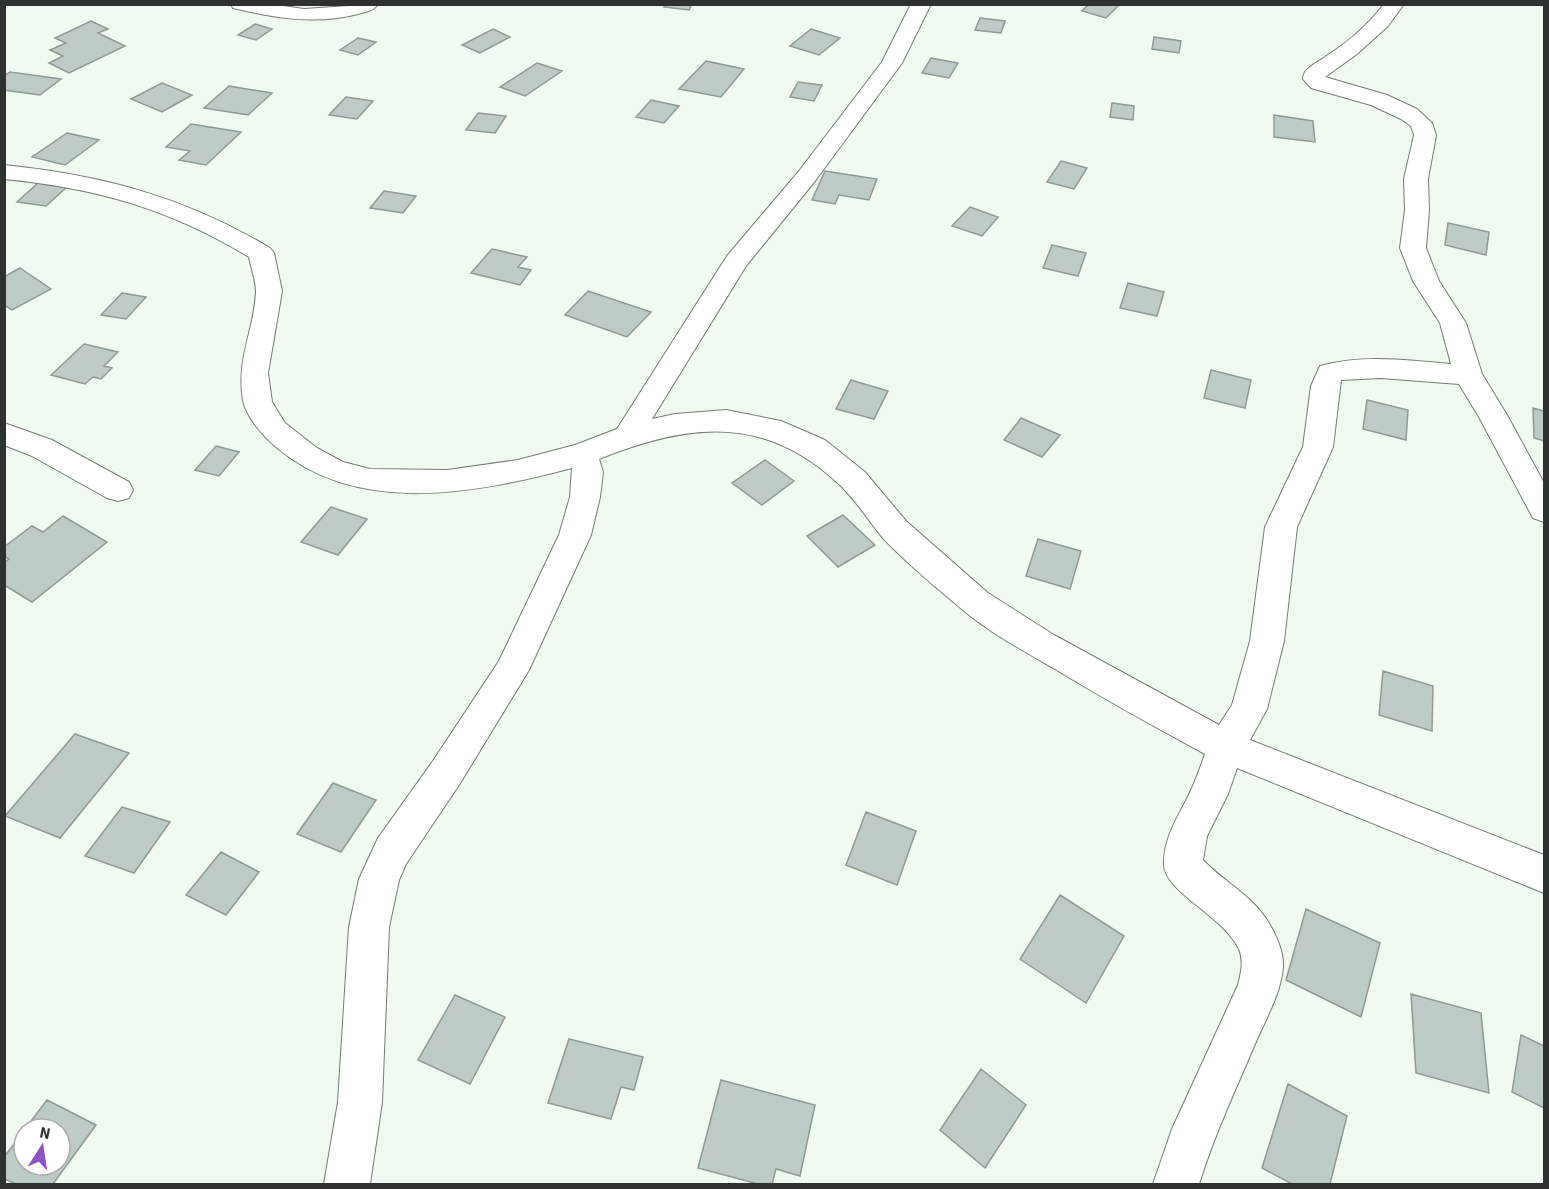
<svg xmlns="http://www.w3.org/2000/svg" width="1549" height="1189" viewBox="0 0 1549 1189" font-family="'Source Sans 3',sans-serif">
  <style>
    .building { fill: #bdcac6; stroke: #8d9a96; stroke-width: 1.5 }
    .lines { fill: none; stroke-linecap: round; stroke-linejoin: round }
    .minor-casing { stroke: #737b73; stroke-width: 2 }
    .minor { fill: #fff; fill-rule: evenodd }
  </style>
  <rect width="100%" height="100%" fill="#f1faf1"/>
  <path class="building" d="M 666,4 L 692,4 L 689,10 L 664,7 Z
    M 1089,4 L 1120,4 L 1106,18 L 1082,11 Z
    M 980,18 L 1005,21 L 1001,33 L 975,30 Z
    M 91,21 L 108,29 L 98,33 L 125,46 L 69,73 L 49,63 L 63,56 L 50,50 L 66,43 L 55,38 Z
    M 255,24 L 272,29 L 256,40 L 238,35 Z
    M 493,29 L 510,37 L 480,53 L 462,45 Z
    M 811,29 L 840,38 L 819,55 L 790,46 Z
    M 1154,37 L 1181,41 L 1179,53 L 1152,49 Z
    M 358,38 L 376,42 L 358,55 L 340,50 Z
    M 931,58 L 958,63 L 949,78 L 922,73 Z
    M 706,61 L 744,69 L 721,97 L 679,89 Z
    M 537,63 L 562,71 L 525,96 L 500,87 Z
    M 10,72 L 61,79 L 40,95 L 4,90 L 4,76 Z
    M 798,82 L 822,85 L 814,101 L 790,97 Z
    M 162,83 L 192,95 L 162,112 L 131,99 Z
    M 229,86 L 272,93 L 248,115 L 204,108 Z
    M 346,97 L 373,101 L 357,119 L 329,115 Z
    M 651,100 L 679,106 L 664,123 L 636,117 Z
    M 1112,103 L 1134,106 L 1133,120 L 1110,117 Z
    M 478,113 L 506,116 L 495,133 L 466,130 Z
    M 1274,115 L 1313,121 L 1315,142 L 1274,137 Z
    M 191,124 L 241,132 L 206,165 L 179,160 L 190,151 L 166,147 Z
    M 67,133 L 99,140 L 65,165 L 32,157 Z
    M 1061,161 L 1087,168 L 1074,189 L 1047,182 Z
    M 825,171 L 877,179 L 869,200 L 839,195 L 835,204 L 812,200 Z
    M 39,182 L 68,186 L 46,206 L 17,202 Z
    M 384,191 L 416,196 L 403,213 L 370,208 Z
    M 970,207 L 998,217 L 982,236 L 952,226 Z
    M 1448,223 L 1489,232 L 1486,255 L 1445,245 Z
    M 1052,245 L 1086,253 L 1078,276 L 1043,268 Z
    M 492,249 L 527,257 L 518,267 L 531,270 L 520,285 L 471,273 Z
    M 20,268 L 51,289 L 12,310 L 4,305 L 4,277 Z
    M 1128,283 L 1164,292 L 1157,316 L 1120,308 Z
    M 588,291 L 651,312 L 627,337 L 565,315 Z
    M 122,293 L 146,297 L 126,319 L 101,315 Z
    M 84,344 L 118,352 L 104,366 L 112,368 L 101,379 L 93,377 L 85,384 L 51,375 Z
    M 1211,370 L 1251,380 L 1245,408 L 1204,398 Z
    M 851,380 L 888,391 L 874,419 L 836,409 Z
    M 1367,400 L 1408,410 L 1406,440 L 1363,429 Z
    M 1533,408 L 1544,411 L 1544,441 L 1534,438 Z
    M 1021,418 L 1060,435 L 1042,457 L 1004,440 Z
    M 216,446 L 239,452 L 219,476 L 195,470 Z
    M 765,460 L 794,481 L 762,505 L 732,483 Z
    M 331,507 L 367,519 L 338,555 L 301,542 Z
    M 843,515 L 875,545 L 838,567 L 807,536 Z
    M 63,516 L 107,542 L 32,602 L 4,585 L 4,563 L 9,559 L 4,556 L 4,547 L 32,526 L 43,532 Z
    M 1038,539 L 1081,551 L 1070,589 L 1026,576 Z
    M 1383,671 L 1433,686 L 1432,731 L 1379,715 Z
    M 75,734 L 129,753 L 60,838 L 5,816 Z
    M 333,783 L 376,800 L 341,852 L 297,834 Z
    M 122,807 L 170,822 L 134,873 L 85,856 Z
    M 866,812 L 916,831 L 897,885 L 846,865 Z
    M 221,852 L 259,872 L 226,915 L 186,895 Z
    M 1060,895 L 1124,936 L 1086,1003 L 1020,959 Z
    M 1306,909 L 1380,943 L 1361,1017 L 1286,980 Z
    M 1411,994 L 1481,1013 L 1489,1093 L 1416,1073 Z
    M 455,995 L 505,1017 L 470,1084 L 418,1060 Z
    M 1521,1035 L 1544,1046 L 1544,1108 L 1512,1092 Z
    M 569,1039 L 643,1057 L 634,1090 L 621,1087 L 611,1119 L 548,1103 Z
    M 981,1069 L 1026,1105 L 985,1168 L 940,1130 Z
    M 721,1080 L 815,1105 L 800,1176 L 776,1169 L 772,1184 L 758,1184 L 698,1168 Z
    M 1288,1084 L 1347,1116 L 1330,1184 L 1292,1184 L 1262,1168 Z
    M 47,1100 L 96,1125 L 53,1184 L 16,1184 L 4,1179 L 4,1157 L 24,1131 L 24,1165 L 60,1165 L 60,1129 L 25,1129 Z"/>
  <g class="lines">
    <defs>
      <path id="minor" d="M 231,4 L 269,4 L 304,9 L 378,4 C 374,11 365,12 358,14 C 316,25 275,18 233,8 Z
        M 911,4 L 931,4 L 902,63 L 815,181 L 746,266 L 652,419 L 675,414 L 726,410 L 781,421 L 825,440 L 865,472 L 906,521 L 988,593 L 1054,635 L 1219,725 L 1232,705 L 1250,641 L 1265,527 L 1303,447 L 1311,386 L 1320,366 C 1363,354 1407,360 1451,364 L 1440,323 L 1413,281 L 1400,248 L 1405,210 L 1404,179 L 1414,135 L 1411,126 L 1401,119 L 1371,105 L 1311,88 L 1303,79 C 1303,68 1317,63 1325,57 C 1347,43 1368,25 1384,4 L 1404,4 L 1388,26 L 1357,54 L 1325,77 L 1387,95 L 1417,109 L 1432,123 L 1436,135 L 1428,179 L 1429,210 L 1426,248 L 1439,281 L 1466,323 L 1482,374 L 1507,415 L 1544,483 L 1544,522 L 1533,518 L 1479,417 L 1459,384 L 1381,378 L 1341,380 L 1333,447 L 1297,527 L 1284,641 L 1267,709 L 1250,740 L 1544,855 L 1544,893 L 1237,768 L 1228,794 L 1207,836 L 1203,860 C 1223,881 1251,895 1267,920 C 1275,933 1284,951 1283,967 C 1281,994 1265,1020 1255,1044 C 1235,1091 1214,1136 1199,1184 L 1153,1184 L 1172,1129 L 1238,985 C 1241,973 1244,961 1239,949 C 1226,923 1193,906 1174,885 C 1169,879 1164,872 1164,865 C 1163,836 1181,813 1192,788 C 1197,777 1201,765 1205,754 C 1155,727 1104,699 1055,669 C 1024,651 990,633 963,610 C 939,590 903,560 882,537 C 869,521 857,502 842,487 C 767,414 690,422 599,459 L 603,472 L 600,497 L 591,535 L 529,670 L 459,785 L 406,864 L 399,880 L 389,927 L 382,1102 L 370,1184 L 324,1184 L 338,1102 L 349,927 L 359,879 L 378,838 L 433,761 L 499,661 L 559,535 L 570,497 L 572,468 C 477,493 358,517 276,447 C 264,437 246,417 243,400 C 236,359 254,331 256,292 C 256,281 251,268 249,257 C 170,209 96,188 4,179 L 4,165 C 102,175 185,197 270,248 L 274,253 L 282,291 L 268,373 L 272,402 L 285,423 L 317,448 L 343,462 L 370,469 L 447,470 L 518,460 L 575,445 L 617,429 L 727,256 L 799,171 L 882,62 Z
        M 4,423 L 52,440 L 129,482 L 133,490 L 129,498 L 118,501 L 107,498 L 32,456 L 4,445 Z"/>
    </defs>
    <use href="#minor" class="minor-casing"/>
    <use href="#minor" class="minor"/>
  </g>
  <rect width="1549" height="1189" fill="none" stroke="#2e322e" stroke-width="12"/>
  <g transform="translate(42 1147) rotate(12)"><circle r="28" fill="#ffffff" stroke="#abadab" stroke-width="1.5"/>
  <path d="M0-4.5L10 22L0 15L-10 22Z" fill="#9050c6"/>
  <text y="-9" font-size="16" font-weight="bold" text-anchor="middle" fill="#2e322e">N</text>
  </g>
</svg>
